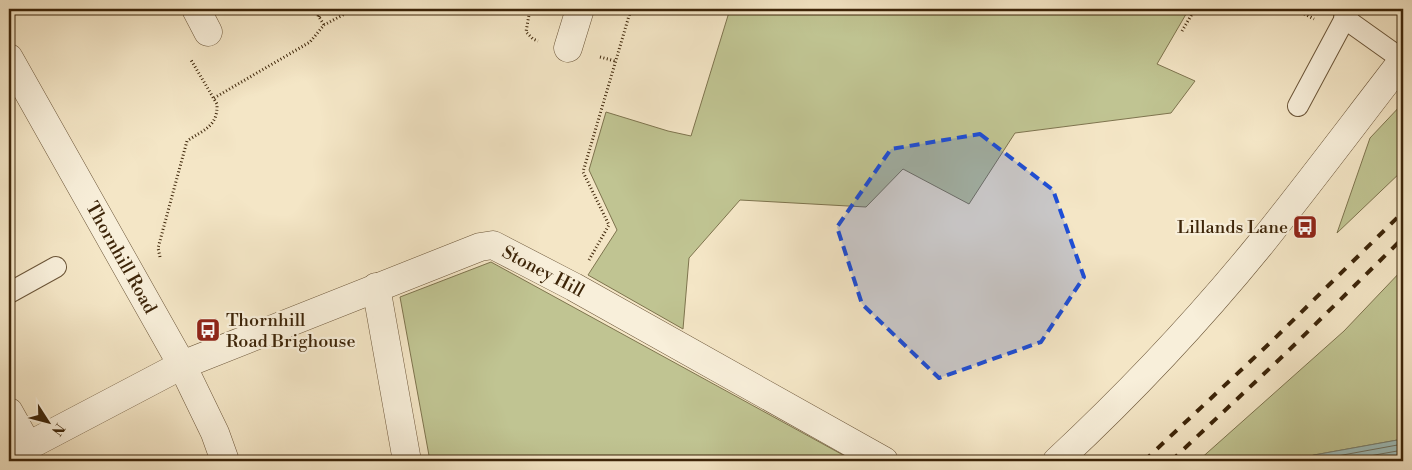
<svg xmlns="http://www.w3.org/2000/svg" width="1412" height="470" viewBox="0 0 1412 470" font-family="'Libre Bodoni',serif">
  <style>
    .green { fill: #c0c492; stroke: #7e744e }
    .water { fill: #9ebebc; stroke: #778174 }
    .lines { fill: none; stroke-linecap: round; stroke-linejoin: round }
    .shore { stroke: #6e7262; stroke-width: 1 }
    .lane-casing { stroke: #6b5538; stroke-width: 22 }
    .street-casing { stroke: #6b5538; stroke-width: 29 }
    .path { stroke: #3d2509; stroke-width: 3; stroke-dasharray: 1 2.5; stroke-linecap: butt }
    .lane { stroke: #f8efda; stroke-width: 20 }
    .street { stroke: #f8efda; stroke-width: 28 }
    .rail { stroke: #3d2509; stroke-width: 4; stroke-dasharray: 9 9; stroke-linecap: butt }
    .marked { fill: #1d4ed8; fill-opacity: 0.2; stroke: #1d4ed8; stroke-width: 4; stroke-dasharray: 10 6; stroke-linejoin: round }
    .labels { text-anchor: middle; stroke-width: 4.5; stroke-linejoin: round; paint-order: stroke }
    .poi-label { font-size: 18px; fill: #3d2509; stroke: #f8efda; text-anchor: end }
    .street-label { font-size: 18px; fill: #3d2509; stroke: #f8efda }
  </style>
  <rect width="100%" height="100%" fill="#f4e6c6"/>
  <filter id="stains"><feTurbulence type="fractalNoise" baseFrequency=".004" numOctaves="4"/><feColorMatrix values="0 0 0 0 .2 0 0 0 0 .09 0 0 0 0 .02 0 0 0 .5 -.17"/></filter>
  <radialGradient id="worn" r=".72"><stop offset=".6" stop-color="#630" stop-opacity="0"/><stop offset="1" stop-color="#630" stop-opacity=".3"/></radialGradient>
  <path class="green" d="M 730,9 L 1189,9 L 1157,64 L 1195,81 L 1171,113 L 1015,133 L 969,204 L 903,169 L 866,207 L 740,200 L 689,258 L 683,329 L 588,275 L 617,230 L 589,170 L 606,112 L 668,131 L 691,136 Z
    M 1403,103 L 1403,170 L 1337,233 L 1370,138 Z
    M 491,262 L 854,461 L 430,461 L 400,297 Z
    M 1403,269 L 1403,439 L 1314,455 L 1294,461 L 1198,461 L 1344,331 Z"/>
  <path class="water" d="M 1403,439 L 1403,461 L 1294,461 L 1314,455 Z"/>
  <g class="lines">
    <path class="shore" d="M 1310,461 L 1403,444
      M 1341,461 L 1403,450"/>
    <defs>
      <path id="lane" d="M 1344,18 L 1403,60
        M 1298,106 L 1350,9
        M 9,293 L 56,267"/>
      <g id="street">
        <path d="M 196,9 L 208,32"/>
        <path d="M 568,48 L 580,9"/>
        <path id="s1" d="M 9,58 L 182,365 L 215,433 L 225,461"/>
        <path d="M 376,287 L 407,461"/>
        <path d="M 9,412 L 28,446"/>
        <path id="s2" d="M 9,456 L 182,365 L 480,247 L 493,245 L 574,287 L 884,461"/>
        <path d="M 1057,461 C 1129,394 1197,322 1259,246 C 1308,185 1355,122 1403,60"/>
      </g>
    </defs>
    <use href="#lane" class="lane-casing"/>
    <use href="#street" class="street-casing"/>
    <path class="path" d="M 314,9 L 324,25
      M 530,9 L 526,32 L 533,39 L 538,41
      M 1295,9 L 1314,19
      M 319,17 L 322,9
      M 1182,31 L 1195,9
      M 600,57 L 615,61
      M 214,98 L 310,42 L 324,25 L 354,9
      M 160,257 L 158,248 L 187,141 C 203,130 218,127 217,104 L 191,60
      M 589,260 L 609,225 L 583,172 L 631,9"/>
    <use href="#lane" class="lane"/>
    <use href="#street" class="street"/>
    <path class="rail" d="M 1144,461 L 1271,342 L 1403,212
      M 1171,461 L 1284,355 L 1403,238"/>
  </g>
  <path class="marked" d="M 980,134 L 1053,190 L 1084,277 L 1041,342 L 939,378 L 862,304 L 837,227 L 891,149 Z"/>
  <defs>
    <symbol id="bus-square" viewBox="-11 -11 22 22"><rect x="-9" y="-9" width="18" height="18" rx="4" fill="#8f2418" stroke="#f8efda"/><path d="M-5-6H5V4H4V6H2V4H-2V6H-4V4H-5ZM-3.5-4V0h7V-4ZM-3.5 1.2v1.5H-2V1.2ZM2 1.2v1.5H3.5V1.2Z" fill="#fff"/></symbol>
  </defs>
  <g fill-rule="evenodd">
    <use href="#bus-square" x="1291" y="213" width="28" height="28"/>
    <use href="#bus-square" x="194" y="316" width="28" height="28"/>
  </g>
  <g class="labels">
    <g class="poi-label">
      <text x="1288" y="233">Lillands Lane</text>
      <text x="226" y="326" text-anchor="start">Thornhill<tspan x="226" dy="21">Road Brighouse</tspan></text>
    </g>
    <g class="street-label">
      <text dy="6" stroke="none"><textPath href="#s1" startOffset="229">Thornhill Road</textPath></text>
      <text dy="6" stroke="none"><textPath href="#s2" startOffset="586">Stoney Hill</textPath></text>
    </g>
  </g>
  <rect width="1412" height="470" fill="none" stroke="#f4e6c6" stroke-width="30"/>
  <rect x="10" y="10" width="1392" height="450" fill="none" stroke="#3d2509" stroke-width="2.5"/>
  <rect x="15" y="15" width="1382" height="440" fill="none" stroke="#3d2509"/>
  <g transform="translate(48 422) rotate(126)" stroke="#f8efda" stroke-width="4" paint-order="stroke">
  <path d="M0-4L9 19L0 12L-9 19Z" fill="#3d2509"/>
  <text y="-8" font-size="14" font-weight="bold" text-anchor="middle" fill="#3d2509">N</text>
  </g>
  <rect width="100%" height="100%" filter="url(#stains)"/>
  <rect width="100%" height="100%" fill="url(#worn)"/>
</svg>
